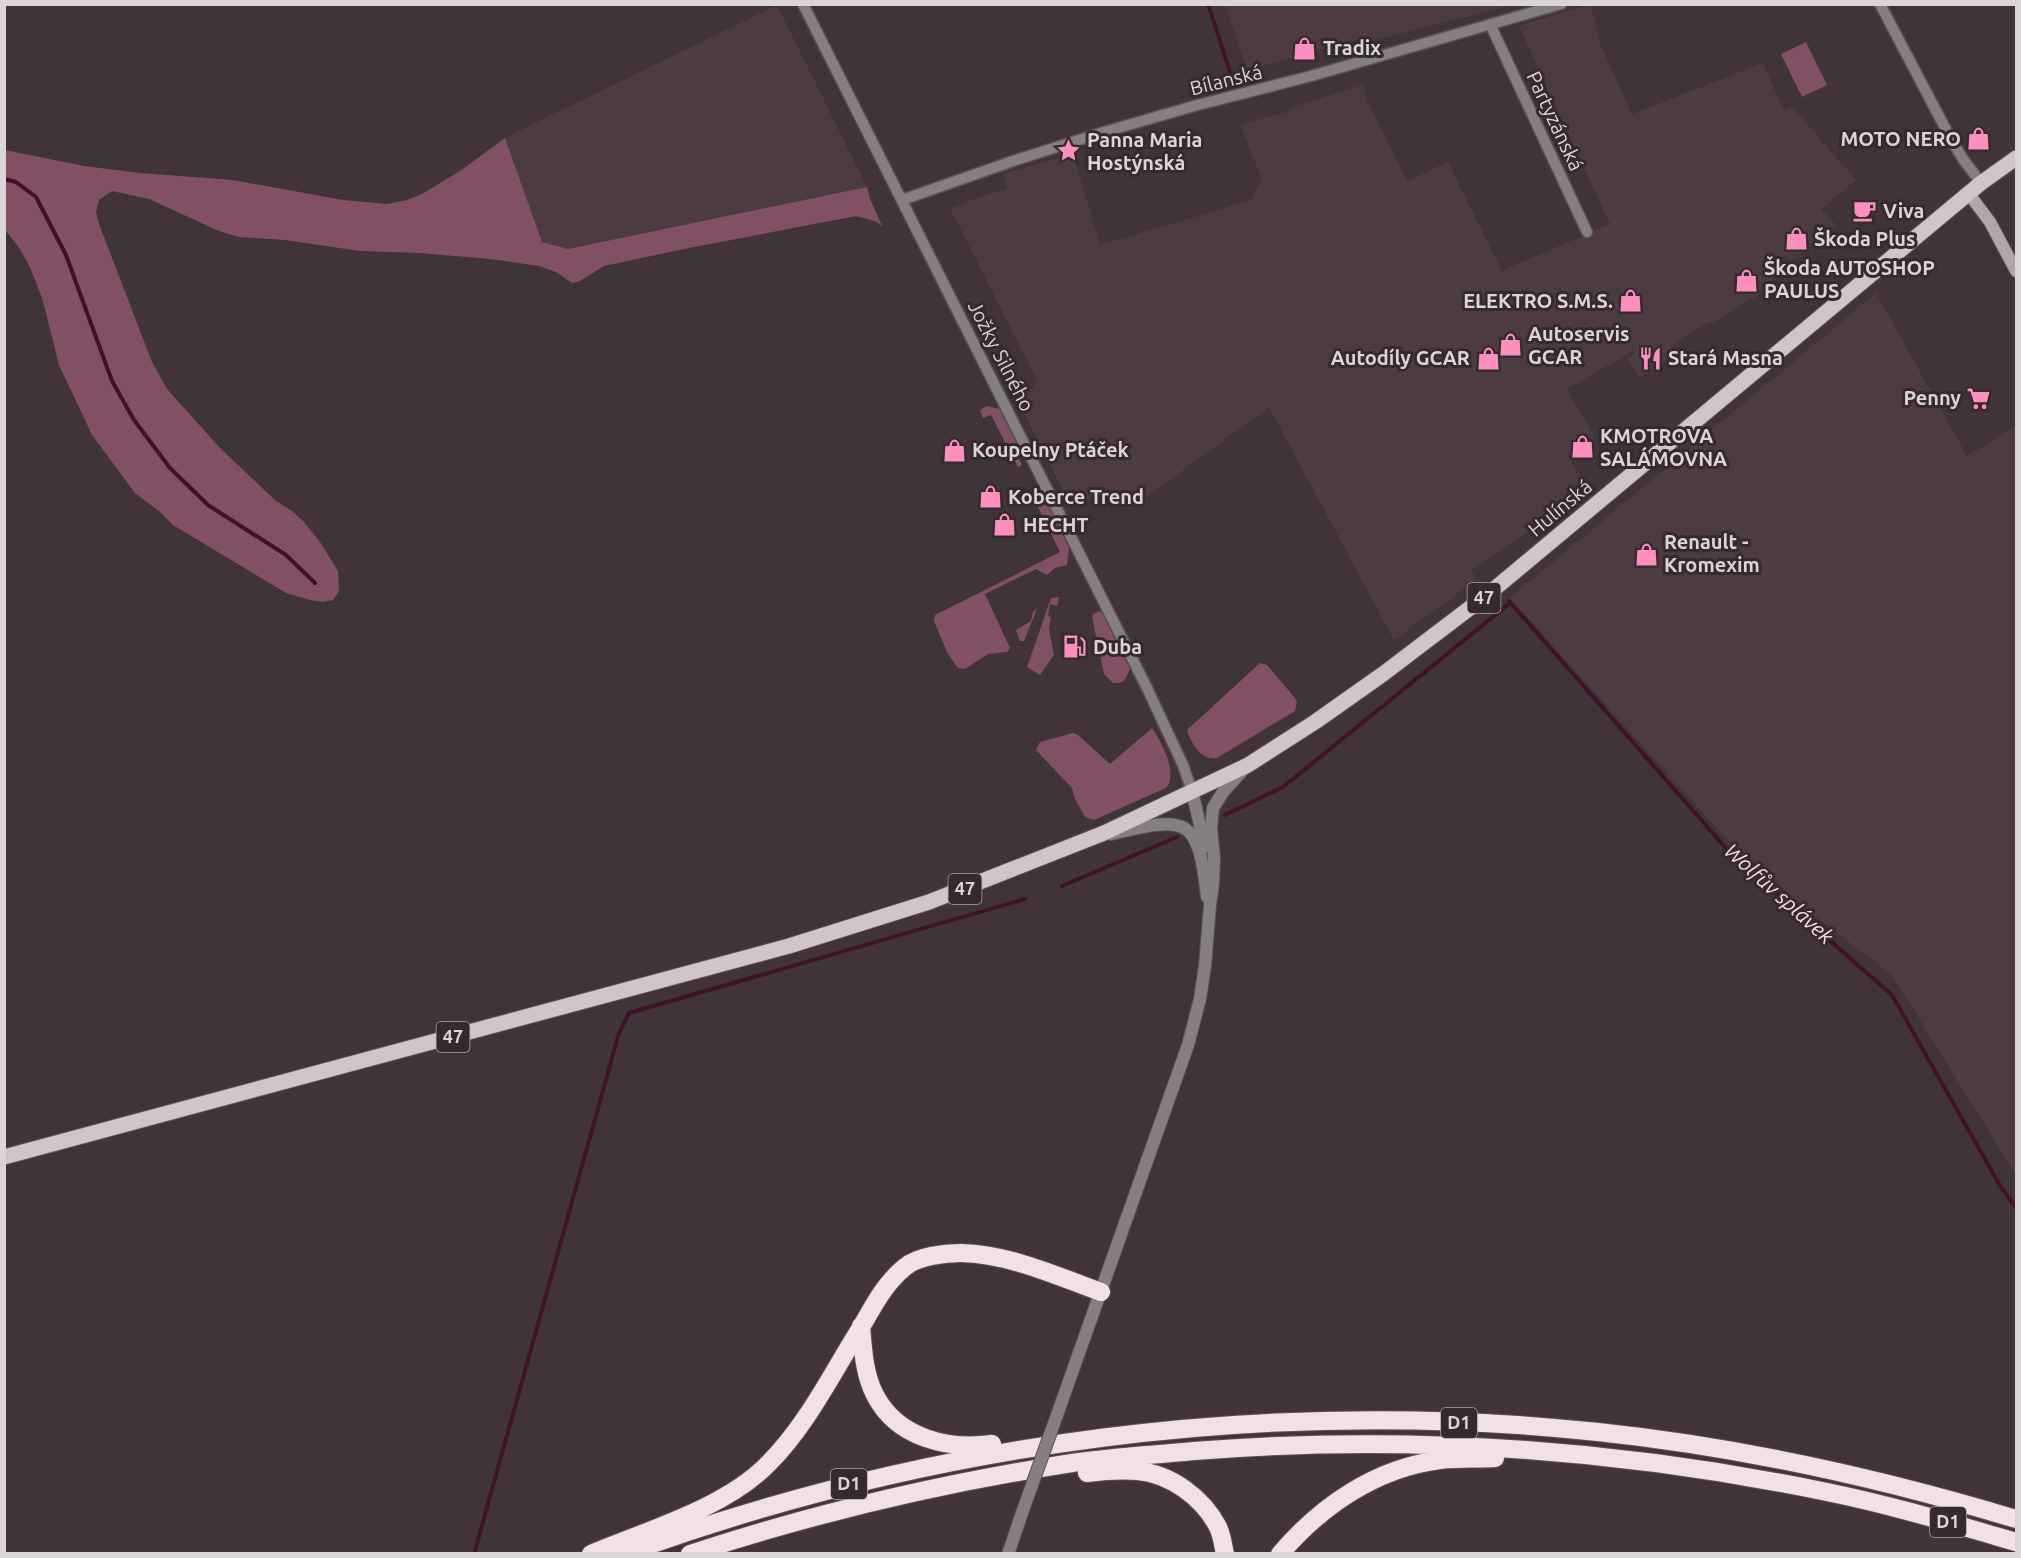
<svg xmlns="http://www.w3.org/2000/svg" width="2021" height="1558" viewBox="0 0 2021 1558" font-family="Ubuntu,sans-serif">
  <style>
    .built { fill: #4d3b42 }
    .green { fill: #825065 }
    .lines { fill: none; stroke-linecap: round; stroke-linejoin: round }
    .stream { stroke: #3f1229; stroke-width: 4 }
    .minor-casing { stroke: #5c5155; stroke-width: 13 }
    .tertiary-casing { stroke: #5c5155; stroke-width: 14 }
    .secondary-casing { stroke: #5c5155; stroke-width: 14 }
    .primary-casing { stroke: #5c5155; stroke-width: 17 }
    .motorway-casing { stroke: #5c5155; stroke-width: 20 }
    .minor { stroke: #857f81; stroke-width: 10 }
    .tertiary { stroke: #857f81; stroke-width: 12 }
    .secondary { stroke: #b1a7aa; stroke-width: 12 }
    .primary { stroke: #d2c5ca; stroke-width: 15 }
    .motorway { stroke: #f1e1e7; stroke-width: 18 }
    .tertiary-bridge-casing { stroke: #5c5155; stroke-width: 14; stroke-linecap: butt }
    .tertiary-bridge { stroke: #857f81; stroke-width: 12 }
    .labels { text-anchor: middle; stroke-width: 6; stroke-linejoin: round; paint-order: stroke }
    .shield { fill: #352a2e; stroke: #aaa2a5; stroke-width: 1.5 }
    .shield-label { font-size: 18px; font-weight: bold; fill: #dcd5d8 }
    .poi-label { font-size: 20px; font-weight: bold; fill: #dcd5d8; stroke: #352a2e; text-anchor: start }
    .street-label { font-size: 20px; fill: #dcd5d8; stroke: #352a2e }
    .water-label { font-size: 21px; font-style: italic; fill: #fcd9e7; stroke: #352a2e }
  </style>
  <rect width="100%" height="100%" fill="#403438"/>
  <path class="built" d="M 1590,4 L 1601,46 L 1632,114 L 1763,63 L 1784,111 L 1792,107 L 1856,180 L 1821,209 L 1836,225 L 1819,241 L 1790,261 L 1785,255 L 1769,267 L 1777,278 L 1757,293 L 1759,295 L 1753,299 L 1751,297 L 1714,323 L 1709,322 L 1672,346 L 1677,356 L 1639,377 L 1628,358 L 1635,354 L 1633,351 L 1567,389 L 1594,436 L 1575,446 L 1577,449 L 1567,455 L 1586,487 L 1552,516 L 1471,569 L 1476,580 L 1394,640 L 1269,407 L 1129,510 L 1107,490 L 1072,508 L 1018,402 L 1028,395 L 1037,380 L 950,208 L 1007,188 L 1003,174 L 1073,154 L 1100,245 L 1211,212 L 1251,200 L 1262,179 L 1240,125 L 1289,111 L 1289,108 L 1363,85 L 1368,102 L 1407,181 L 1448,162 L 1502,271 L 1610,224 L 1519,26 Z
    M 777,5 L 867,187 L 568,249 L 542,242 L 505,138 Z
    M 1225,5 L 1225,4 L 1512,5 L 1361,44 L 1359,39 L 1247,70 Z
    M 1876,293 L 1967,456 L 2016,426 L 2016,1175 L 1892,975 L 1808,911 L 1722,834 L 1510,598 Z"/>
  <path class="green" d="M 1806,42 L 1827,85 L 1802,97 L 1781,54 Z
    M 505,138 L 542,242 L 568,249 L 867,187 L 870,199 L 882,226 L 875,221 L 856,216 L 684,249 L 604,266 L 580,281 L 572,283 L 556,272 L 539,266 L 490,259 L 419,253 L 360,251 L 285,240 L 239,237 L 219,231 L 149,199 L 112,191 L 99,200 L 96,212 L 99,224 L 152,362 L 167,389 L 220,448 L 276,501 L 292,511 L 303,521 L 320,542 L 338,571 L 339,591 L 333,600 L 323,602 L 310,600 L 286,593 L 173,525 L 160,512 L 135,493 L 92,435 L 59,365 L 42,298 L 30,267 L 18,246 L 5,230 L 5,150 L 84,166 L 140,173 L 233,180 L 343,200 L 387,204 L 407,200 L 422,194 L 460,171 Z
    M 987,406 L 999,409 L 1019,448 L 1019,459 L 1022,465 L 1018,467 L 991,415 L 983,418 L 980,410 Z
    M 1036,493 L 1039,498 L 1047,503 L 1069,548 L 1067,565 L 1055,568 L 1047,575 L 1036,569 L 985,594 L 1010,648 L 1007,652 L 988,654 L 965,669 L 958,668 L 948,654 L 934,621 L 935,615 L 1060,552 L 1032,495 Z
    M 1059,597 L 1057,606 L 1050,604 L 1048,616 L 1051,617 L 1049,629 L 1054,655 L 1040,675 L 1027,667 L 1051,598 Z
    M 1037,609 L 1024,641 L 1020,641 L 1016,630 L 1031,621 L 1033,612 Z
    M 1099,611 L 1102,613 L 1130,669 L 1125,680 L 1119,683 L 1113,683 L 1104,674 L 1092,617 L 1093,614 Z
    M 1260,663 L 1267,665 L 1295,698 L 1297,702 L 1295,711 L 1217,758 C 1201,761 1191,743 1187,730 Z
    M 1152,728 C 1161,741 1179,774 1166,788 L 1094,820 L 1085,817 L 1075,799 L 1072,788 L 1036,750 L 1040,742 L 1073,733 L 1078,735 L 1110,764 Z"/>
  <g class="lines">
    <path class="stream" d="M 1208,4 L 1233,81
      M 4,179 L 16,182 L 36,197 L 66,255 L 112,381 L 134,420 L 170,468 L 208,505 L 286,555 L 315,583
      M 1509,601 L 1732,855 L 1892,995 L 1999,1184 L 2016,1208
      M 1225,815 L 1283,787 L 1510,603
      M 1062,886 L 1177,837
      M 474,1554 L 619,1033 L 629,1013 L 1025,899"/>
    <defs>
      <path id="minor" d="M 803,4 L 1147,688 L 1183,765 L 1192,791
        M 1880,4 L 1952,141 L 1963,159 L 1981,183
        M 1490,24 L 1587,232
        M 902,200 L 1013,161 L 1104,132 L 1194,106 L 1311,76 L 1561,4"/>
      <path id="tertiary" d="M 1192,791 L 1205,847
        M 1111,834 C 1187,816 1198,815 1207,897
        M 1062,1401 L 1188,1045 L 1200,999 L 1205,966 L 1210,905 L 1213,884 L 1214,857 L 1211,828 L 1213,808 L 1223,792 L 1244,769
        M 1008,1554 L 1022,1513"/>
      <path id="secondary" d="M 1969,194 L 1990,222 L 2016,271"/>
      <path id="primary" d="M 4,1157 L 789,946 L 929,902 L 1104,833 L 1248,765 L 1315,722 L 1383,674 L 1487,595 L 1981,183 L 2016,158"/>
      <path id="motorway" d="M 861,1326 C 863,1349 864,1374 875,1395 C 897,1438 948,1450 992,1444
        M 1087,1473 C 1103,1471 1121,1470 1138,1471 C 1171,1474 1203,1498 1218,1527 C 1222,1535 1223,1545 1225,1554
        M 591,1554 C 648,1530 725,1508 768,1464 C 807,1425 831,1375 860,1329 C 873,1307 884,1284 905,1267 C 918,1256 945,1253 961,1253 C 1009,1254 1057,1276 1101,1292
        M 624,1554 C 934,1441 1270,1397 1598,1432 C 1740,1447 1880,1478 2016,1519
        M 690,1554 C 815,1513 942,1483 1072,1463 C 1112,1457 1153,1455 1194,1451 C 1406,1434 1618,1449 1827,1492 C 1891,1505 1954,1524 2016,1542
        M 1280,1554 C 1321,1506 1376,1468 1440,1460 C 1458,1458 1477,1459 1495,1458"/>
    </defs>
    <use href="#minor" class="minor-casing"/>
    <use href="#tertiary" class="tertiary-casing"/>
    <use href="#secondary" class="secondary-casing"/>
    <use href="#primary" class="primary-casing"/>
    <use href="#motorway" class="motorway-casing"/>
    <use href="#minor" class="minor"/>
    <use href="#tertiary" class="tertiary"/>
    <use href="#secondary" class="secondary"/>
    <use href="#primary" class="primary"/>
    <use href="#motorway" class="motorway"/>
    <defs>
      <path id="tertiary-bridge" d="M 1022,1513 L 1062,1401"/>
    </defs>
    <use href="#tertiary-bridge" class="tertiary-bridge-casing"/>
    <use href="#tertiary-bridge" class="tertiary-bridge"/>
  </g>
  <defs>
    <symbol id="shop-bare" viewBox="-9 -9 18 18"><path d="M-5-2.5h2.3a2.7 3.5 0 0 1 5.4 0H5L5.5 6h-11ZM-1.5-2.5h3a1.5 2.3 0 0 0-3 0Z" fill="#fd8ec0" stroke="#352a2e" stroke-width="2.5" paint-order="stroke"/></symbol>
    <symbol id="sight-bare" viewBox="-9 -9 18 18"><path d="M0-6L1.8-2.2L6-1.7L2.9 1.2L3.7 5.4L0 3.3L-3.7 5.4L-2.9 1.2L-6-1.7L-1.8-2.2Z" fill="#fd8ec0" stroke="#352a2e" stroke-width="2.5" paint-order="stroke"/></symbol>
    <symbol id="cafe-bare" viewBox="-9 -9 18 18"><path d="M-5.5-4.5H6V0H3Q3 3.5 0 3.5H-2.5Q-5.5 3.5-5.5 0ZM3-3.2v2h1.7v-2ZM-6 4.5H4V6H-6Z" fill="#fd8ec0" stroke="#352a2e" stroke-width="2.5" paint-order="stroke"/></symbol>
    <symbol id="restaurant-bare" viewBox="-9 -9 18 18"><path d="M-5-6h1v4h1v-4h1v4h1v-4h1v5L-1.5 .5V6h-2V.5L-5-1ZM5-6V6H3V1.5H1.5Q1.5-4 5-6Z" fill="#fd8ec0" stroke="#352a2e" stroke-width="2.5" paint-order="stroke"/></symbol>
    <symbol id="supermarket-bare" viewBox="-9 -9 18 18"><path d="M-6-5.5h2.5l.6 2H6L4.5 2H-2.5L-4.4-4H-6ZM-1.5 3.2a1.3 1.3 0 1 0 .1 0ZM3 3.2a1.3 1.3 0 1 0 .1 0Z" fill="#fd8ec0" stroke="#352a2e" stroke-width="2.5" paint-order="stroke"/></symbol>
    <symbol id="fuel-bare" viewBox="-9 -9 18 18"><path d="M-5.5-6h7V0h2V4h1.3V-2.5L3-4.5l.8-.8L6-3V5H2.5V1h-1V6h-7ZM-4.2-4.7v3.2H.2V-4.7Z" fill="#fd8ec0" stroke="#352a2e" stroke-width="2.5" paint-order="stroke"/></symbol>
  </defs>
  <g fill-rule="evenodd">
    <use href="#shop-bare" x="1288" y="32" width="33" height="33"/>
    <use href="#shop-bare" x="1962" y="122" width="33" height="33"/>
    <use href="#sight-bare" x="1052" y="134" width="33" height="33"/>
    <use href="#cafe-bare" x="1848" y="194" width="33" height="33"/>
    <use href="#shop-bare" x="1780" y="222" width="33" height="33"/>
    <use href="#shop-bare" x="1730" y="264" width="33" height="33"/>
    <use href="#shop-bare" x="1614" y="284" width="33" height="33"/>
    <use href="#shop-bare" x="1494" y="328" width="33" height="33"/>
    <use href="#shop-bare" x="1472" y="342" width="33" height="33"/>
    <use href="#restaurant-bare" x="1634" y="342" width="33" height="33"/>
    <use href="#supermarket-bare" x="1962" y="382" width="33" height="33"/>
    <use href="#shop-bare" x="1566" y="430" width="33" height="33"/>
    <use href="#shop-bare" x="938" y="434" width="33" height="33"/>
    <use href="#shop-bare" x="974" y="480" width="33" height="33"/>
    <use href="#shop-bare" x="988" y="508" width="33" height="33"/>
    <use href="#shop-bare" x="1630" y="538" width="33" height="33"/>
    <use href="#fuel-bare" x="1058" y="630" width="33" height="33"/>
  </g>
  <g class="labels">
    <g class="shield">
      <rect x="1467.5" y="583" width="33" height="30" rx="4.5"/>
      <rect x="948.5" y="874" width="33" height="30" rx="4.5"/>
      <rect x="436.5" y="1022" width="33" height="30" rx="4.5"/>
      <rect x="1441" y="1408" width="36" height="30" rx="4.5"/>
      <rect x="831" y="1469" width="36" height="30" rx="4.5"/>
      <rect x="1930" y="1507" width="36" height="30" rx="4.5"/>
    </g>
    <g class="shield-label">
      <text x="1484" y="604">47</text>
      <text x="965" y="895">47</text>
      <text x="453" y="1043">47</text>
      <text x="1459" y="1429">D1</text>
      <text x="849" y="1490">D1</text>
      <text x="1948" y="1528">D1</text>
    </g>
    <g class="poi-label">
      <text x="1323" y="55">Tradix</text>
      <text x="1961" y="146" text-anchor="end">MOTO NERO</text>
      <text x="1087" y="147">Panna Maria<tspan x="1087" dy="23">Hostýnská</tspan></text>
      <text x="1883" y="218">Viva</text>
      <text x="1814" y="246">Škoda Plus</text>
      <text x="1764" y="275">Škoda AUTOSHOP<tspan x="1764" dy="23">PAULUS</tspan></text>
      <text x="1613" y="308" text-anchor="end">ELEKTRO S.M.S.</text>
      <text x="1528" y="341">Autoservis<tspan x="1528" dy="23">GCAR</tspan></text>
      <text x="1470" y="365" text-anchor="end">Autodíly GCAR</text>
      <text x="1668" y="365">Stará Masna</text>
      <text x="1961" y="405" text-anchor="end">Penny</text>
      <text x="1600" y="443">KMOTROVA<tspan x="1600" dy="23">SALÁMOVNA</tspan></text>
      <text x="972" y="457">Koupelny Ptáček</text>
      <text x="1008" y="504">Koberce Trend</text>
      <text x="1023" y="532">HECHT</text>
      <text x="1664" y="549">Renault -<tspan x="1664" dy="23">Kromexim</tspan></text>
      <text x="1093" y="654">Duba</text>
    </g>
    <g class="street-label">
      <text transform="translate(1226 80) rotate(-14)" y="7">Bílanská</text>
      <text transform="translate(1555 121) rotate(65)" y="7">Partyzánská</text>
      <text transform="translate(1001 356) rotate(63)" y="7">Jožky Silného</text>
      <text transform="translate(1560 508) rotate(-40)" y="7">Hulínská</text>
    </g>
    <g class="water-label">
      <text transform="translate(1779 894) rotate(42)" y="7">Wolfův splávek</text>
    </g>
  </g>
  <rect width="2021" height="1558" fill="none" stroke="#dcd5d8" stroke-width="12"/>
</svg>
